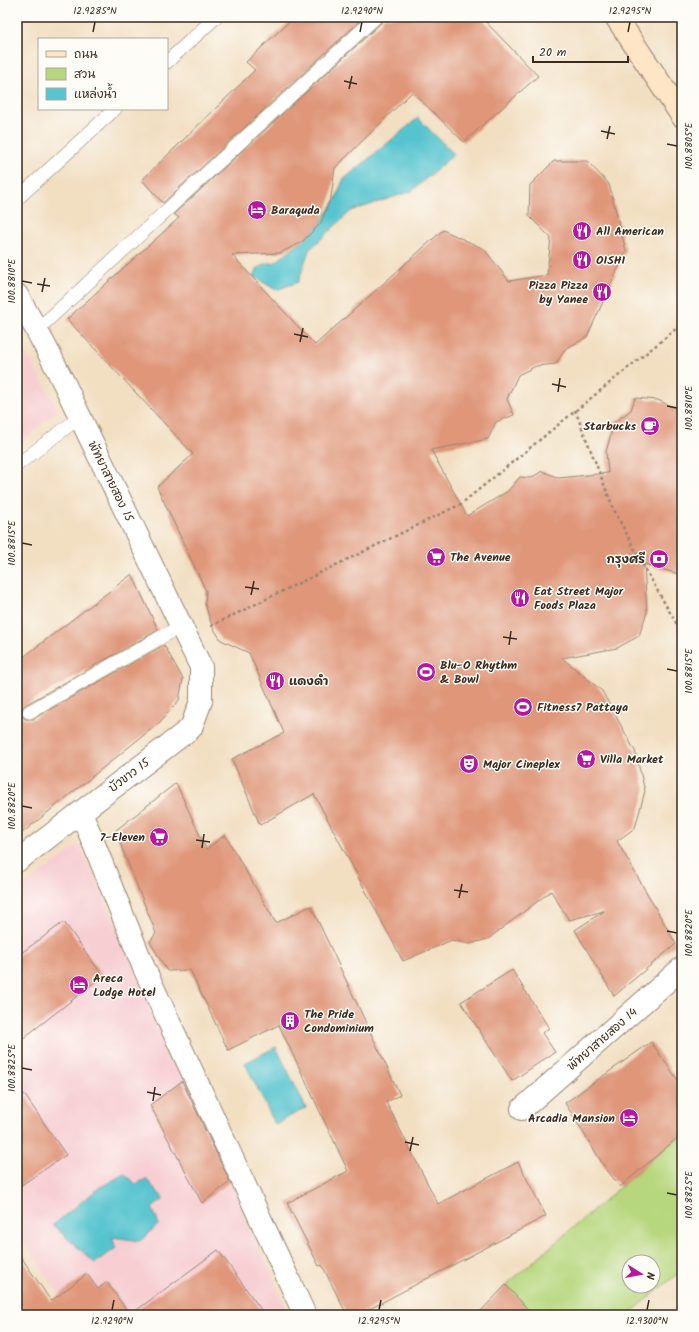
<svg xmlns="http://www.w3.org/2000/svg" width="699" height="1332" viewBox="0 0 699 1332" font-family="Kalam,'Playpen Sans Thai',sans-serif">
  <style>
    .built { fill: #f7cfd3 }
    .green { fill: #b7d77e; stroke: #79804e; fill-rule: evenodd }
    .water { fill: #57c4cf; stroke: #497776 }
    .building { fill: #df9679 }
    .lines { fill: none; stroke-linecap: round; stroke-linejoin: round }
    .service-casing { stroke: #968470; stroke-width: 14 }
    .minor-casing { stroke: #968470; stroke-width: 24 }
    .secondary-casing { stroke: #968470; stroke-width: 24 }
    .path { stroke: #968470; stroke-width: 2.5; stroke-dasharray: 3 3; stroke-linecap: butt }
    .service { stroke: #fff; stroke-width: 13 }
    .minor { stroke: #fff; stroke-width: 22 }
    .secondary { stroke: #fee5c5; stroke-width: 22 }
    .ticks { fill: none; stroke: #3b2a1e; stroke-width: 1.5 }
    .labels { text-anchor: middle; stroke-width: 3; stroke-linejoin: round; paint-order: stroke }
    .poi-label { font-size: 12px; font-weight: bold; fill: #3b2a1e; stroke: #fdfcf7; text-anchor: start }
    .street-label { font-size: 12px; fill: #3b2a1e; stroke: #fdfcf7 }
    .neatline { fill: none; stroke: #3b2a1e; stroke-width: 1.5 }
    .ticks-label { font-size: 10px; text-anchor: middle; fill: #3b2a1e }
  </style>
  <rect width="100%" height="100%" fill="#fdfcf7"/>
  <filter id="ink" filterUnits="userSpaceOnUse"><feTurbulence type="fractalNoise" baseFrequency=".025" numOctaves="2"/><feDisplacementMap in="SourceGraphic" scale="8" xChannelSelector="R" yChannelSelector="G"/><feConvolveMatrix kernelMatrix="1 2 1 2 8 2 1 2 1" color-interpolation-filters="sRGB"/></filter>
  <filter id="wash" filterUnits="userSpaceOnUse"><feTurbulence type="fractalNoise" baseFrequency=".012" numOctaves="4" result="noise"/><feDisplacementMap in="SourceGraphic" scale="16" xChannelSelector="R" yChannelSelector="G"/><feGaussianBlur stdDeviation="0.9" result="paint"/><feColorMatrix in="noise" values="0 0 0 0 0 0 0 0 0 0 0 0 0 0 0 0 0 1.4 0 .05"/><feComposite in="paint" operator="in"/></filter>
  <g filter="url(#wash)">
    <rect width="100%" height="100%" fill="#f2dfc2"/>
    <path class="built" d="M 17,336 L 58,410 L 17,446 Z
      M 80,844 L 289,1315 L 74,1315 L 17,1233 L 17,890 Z"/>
    <path class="green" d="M 682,1134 L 682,1270 L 628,1315 L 533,1315 L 506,1285 ZM 629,1262 L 653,1262 L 653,1286 L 629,1286 Z"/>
    <path class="water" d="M 418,118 L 454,154 L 412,191 L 351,211 L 309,250 L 298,282 L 276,290 L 253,276 L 258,268 L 267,263 L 274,263 L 302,242 L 321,223 L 336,199 L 343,180 Z
      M 276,1047 L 306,1108 L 275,1124 L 245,1063 Z
      M 124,1174 L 136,1184 L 146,1179 L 164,1199 L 152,1208 L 159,1224 L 140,1241 L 112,1237 L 116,1248 L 95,1263 L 53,1225 L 99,1188 Z"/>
    <g id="blocks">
      <path class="building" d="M 294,17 L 364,17 L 163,203 L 142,180 L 255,70 L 246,62 Z
        M 384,17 L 481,17 L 538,76 L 464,142 L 412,92 L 335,168 L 331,197 L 321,223 L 302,242 L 280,253 L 232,255 L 315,345 L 443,230 L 484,249 L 509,281 L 547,275 L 551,238 L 529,216 L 530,185 L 554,161 L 587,161 L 609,184 L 626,251 L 587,337 L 565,349 L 556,364 L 536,366 L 518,375 L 507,399 L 514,415 L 496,422 L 488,439 L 431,450 L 467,516 L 508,491 L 520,477 L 531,478 L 542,471 L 559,478 L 608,473 L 606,452 L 614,423 L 631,410 L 635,398 L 658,400 L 682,412 L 682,575 L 644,564 L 647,612 L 639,636 L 617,648 L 562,658 L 602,691 L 635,751 L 645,791 L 635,828 L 617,841 L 676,944 L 614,996 L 575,930 L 604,911 L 569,920 L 551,891 L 488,939 L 469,944 L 452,940 L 403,961 L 314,794 L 260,825 L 232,759 L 284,733 L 249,653 L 221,640 L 212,626 L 205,604 L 206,591 L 157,487 L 193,454 L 67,319 L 179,218 L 174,214 L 381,23 Z
        M 132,574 L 158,630 L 25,705 L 22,708 L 22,716 L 25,719 L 33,719 L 164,645 L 183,679 L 179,700 L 160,722 L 17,837 L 17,662 Z
        M 176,783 L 206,849 L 225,835 L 276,923 L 311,906 L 400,1095 L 386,1102 L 438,1204 L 518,1162 L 546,1216 L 358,1315 L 347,1315 L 322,1265 L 319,1266 L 287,1203 L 348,1171 L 279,1025 L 228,1050 L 190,970 L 167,971 L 150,942 L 156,933 L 115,831 Z
        M 64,922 L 103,976 L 17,1043 L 17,956 Z
        M 512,970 L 549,1028 L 542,1033 L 555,1052 L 512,1081 L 461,1002 Z
        M 651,1042 L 682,1086 L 682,1134 L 620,1187 L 604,1166 L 565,1103 Z
        M 182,1081 L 230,1182 L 202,1203 L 150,1105 Z
        M 17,1084 L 66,1155 L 17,1188 Z
        M 218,1250 L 265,1315 L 17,1315 L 17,1251 L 51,1301 L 87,1274 L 98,1289 L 107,1282 L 130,1315 Z
        M 506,1285 L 533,1315 L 477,1315 Z"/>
    </g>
  </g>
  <g filter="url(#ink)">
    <use href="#blocks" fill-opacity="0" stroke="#968470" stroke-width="1"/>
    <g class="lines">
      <defs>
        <path id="service" d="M 167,62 L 216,17
          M 17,199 L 115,109
          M 37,330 L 376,17
          M 17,465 L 80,417
          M 29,712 L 181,626"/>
        <path id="minor" d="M 17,295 C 40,335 61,375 80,417 L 201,667 L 201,701 L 191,728 L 17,861
          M 81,812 L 144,968 L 305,1315
          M 522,1109 L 682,968"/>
        <path id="secondary" d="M 616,17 L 682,116"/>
      </defs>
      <use href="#service" class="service-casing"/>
      <use href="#minor" class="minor-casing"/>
      <use href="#secondary" class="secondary-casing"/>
      <path class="path" d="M 575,410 L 614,510 L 643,565 L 680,630
        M 211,626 L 461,504 L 682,324"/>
      <use href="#service" class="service"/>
      <use href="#minor" class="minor"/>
      <use href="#secondary" class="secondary"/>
    </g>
  </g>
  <path class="ticks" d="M 93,32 L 95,22M 360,32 L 362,22M 628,32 L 630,22M 344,81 L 357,84M 349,89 L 352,76M 601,131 L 615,134M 607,139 L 610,126M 667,144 L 677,146M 22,281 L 32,283M 37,284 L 50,286M 42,292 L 45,278M 294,334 L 308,337M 300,342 L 303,328M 552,384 L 566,387M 558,392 L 560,378M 667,406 L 677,408M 22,543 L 32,545M 245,587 L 259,589M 251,595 L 254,581M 503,637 L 517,639M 509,645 L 511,631M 667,669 L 677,671M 22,806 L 32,808M 196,840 L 210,842M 202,848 L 204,834M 454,890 L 468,892M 459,898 L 462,884M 667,931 L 677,933M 22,1068 L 32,1070M 147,1092 L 161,1095M 153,1101 L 155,1087M 405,1142 L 419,1145M 410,1151 L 413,1137M 667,1193 L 677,1195M 112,1310 L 114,1300M 379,1310 L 381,1300M 647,1310 L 649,1300"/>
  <defs>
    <symbol id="hotel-disc" viewBox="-11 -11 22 22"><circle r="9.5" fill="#b5179e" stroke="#fdfcf7"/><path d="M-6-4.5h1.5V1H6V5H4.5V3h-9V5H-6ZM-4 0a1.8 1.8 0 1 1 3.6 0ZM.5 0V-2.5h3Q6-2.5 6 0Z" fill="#fff"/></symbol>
    <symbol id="restaurant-disc" viewBox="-11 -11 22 22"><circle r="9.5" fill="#b5179e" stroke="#fdfcf7"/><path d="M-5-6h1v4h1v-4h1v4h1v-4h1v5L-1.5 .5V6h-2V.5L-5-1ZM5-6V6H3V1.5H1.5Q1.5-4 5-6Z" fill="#fff"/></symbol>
    <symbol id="cafe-disc" viewBox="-11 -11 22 22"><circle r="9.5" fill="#b5179e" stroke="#fdfcf7"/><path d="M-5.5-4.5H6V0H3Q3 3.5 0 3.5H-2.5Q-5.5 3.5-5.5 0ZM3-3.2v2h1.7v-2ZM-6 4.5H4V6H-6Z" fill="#fff"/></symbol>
    <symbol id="supermarket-disc" viewBox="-11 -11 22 22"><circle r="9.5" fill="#b5179e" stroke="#fdfcf7"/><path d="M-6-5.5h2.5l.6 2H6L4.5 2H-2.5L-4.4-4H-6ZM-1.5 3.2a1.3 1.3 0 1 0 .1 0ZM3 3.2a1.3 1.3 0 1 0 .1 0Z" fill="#fff"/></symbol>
    <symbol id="bank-disc" viewBox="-11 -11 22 22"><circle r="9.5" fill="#b5179e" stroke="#fdfcf7"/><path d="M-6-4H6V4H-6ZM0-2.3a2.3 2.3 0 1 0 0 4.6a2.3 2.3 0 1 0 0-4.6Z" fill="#fff"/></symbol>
    <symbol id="stadium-disc" viewBox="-11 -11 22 22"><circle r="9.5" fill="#b5179e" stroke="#fdfcf7"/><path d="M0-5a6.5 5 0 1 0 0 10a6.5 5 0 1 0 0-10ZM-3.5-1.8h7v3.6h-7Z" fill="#fff"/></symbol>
    <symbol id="theatre-disc" viewBox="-11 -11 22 22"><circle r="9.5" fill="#b5179e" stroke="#fdfcf7"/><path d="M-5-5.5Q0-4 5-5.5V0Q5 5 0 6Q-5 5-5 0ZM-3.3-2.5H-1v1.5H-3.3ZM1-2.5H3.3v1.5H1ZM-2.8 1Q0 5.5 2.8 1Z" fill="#fff"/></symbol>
    <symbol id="building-disc" viewBox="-11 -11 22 22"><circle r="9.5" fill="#b5179e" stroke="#fdfcf7"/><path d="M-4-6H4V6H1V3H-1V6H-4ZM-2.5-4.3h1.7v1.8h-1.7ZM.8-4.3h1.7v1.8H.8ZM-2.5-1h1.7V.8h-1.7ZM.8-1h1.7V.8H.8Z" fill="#fff"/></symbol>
  </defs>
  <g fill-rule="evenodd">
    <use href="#hotel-disc" x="246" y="199" width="22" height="22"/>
    <use href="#restaurant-disc" x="571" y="220" width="22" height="22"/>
    <use href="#restaurant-disc" x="571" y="249" width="22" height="22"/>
    <use href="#restaurant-disc" x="591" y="281" width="22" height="22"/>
    <use href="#cafe-disc" x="639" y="415" width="22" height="22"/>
    <use href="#supermarket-disc" x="425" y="546" width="22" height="22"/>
    <use href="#bank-disc" x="648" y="548" width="22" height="22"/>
    <use href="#restaurant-disc" x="509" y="587" width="22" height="22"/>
    <use href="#stadium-disc" x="415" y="661" width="22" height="22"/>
    <use href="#restaurant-disc" x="264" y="670" width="22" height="22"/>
    <use href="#stadium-disc" x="512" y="696" width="22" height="22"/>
    <use href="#supermarket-disc" x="575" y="748" width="22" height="22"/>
    <use href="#theatre-disc" x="458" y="753" width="22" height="22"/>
    <use href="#supermarket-disc" x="148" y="826" width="22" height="22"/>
    <use href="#hotel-disc" x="68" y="974" width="22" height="22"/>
    <use href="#building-disc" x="279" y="1010" width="22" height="22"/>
    <use href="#hotel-disc" x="618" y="1107" width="22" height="22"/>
  </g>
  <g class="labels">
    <g class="poi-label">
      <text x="271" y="214">Baraquda</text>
      <text x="596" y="235">All American</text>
      <text x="596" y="264">OISHI</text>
      <text x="588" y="289" text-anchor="end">Pizza Pizza<tspan x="588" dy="14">by Yanee</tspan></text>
      <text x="636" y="430" text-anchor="end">Starbucks</text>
      <text x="450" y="561">The Avenue</text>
      <text x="645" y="563" text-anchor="end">กรุงศรี</text>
      <text x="534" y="595">Eat Street Major<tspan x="534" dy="14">Foods Plaza</tspan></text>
      <text x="440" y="669">Blu-O Rhythm<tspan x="440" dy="14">&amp; Bowl</tspan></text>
      <text x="289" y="685">แดงดำ</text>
      <text x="537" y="711">Fitness7 Pattaya</text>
      <text x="600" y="763">Villa Market</text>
      <text x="483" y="768">Major Cineplex</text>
      <text x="145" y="841" text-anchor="end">7-Eleven</text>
      <text x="93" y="982">Areca<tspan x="93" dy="14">Lodge Hotel</tspan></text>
      <text x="304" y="1018">The Pride<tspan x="304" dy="14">Condominium</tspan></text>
      <text x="615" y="1122" text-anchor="end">Arcadia Mansion</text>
    </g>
    <g class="street-label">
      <text transform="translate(111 481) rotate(64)" y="4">พัทยาสายสอง 15</text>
      <text transform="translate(129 775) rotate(-37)" y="4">บัวขาว 15</text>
      <text transform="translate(602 1039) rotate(-41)" y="4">พัทยาสายสอง 14</text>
    </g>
  </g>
  <rect width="699" height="1332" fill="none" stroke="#fdfcf7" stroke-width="44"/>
  <rect x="38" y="38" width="130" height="72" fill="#fdfcf7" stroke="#afa8a0"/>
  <rect x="46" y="51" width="20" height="6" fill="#fee5c5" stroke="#afa8a0"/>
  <text x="74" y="58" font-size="12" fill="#3b2a1e">ถนน</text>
  <rect x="46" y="68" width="20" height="12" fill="#b7d77e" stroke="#afa8a0"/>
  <text x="74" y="78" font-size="12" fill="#3b2a1e">สวน</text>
  <rect x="46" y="88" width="20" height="12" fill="#57c4cf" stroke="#afa8a0"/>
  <text x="74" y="98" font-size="12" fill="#3b2a1e">แหล่งน้ำ</text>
  <g transform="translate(641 1274) rotate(101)"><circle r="19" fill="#fdfcf7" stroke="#afa8a0"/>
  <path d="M0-3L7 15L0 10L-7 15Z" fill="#b5179e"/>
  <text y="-6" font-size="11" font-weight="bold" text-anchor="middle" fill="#3b2a1e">N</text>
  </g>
  <path d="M533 56v6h95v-6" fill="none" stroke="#3b2a1e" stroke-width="2"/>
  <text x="539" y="56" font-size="12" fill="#3b2a1e" stroke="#fdfcf7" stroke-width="3" paint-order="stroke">20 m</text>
  <rect x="22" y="22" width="655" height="1288" class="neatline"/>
  <g class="ticks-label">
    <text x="95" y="14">12.9285°N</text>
    <text x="362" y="14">12.9290°N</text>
    <text x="630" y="14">12.9295°N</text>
    <text transform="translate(688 146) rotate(-90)" y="4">100.8805°E</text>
    <text transform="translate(11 281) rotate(-90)" y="4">100.8810°E</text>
    <text transform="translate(688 408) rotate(-90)" y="4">100.8810°E</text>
    <text transform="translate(11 543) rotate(-90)" y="4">100.8815°E</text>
    <text transform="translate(688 671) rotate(-90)" y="4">100.8815°E</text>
    <text transform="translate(11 806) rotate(-90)" y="4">100.8820°E</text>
    <text transform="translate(688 933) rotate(-90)" y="4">100.8820°E</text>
    <text transform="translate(11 1068) rotate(-90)" y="4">100.8825°E</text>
    <text transform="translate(688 1195) rotate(-90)" y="4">100.8825°E</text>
    <text x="112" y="1324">12.9290°N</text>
    <text x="379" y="1324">12.9295°N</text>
    <text x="647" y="1324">12.9300°N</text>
  </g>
</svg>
